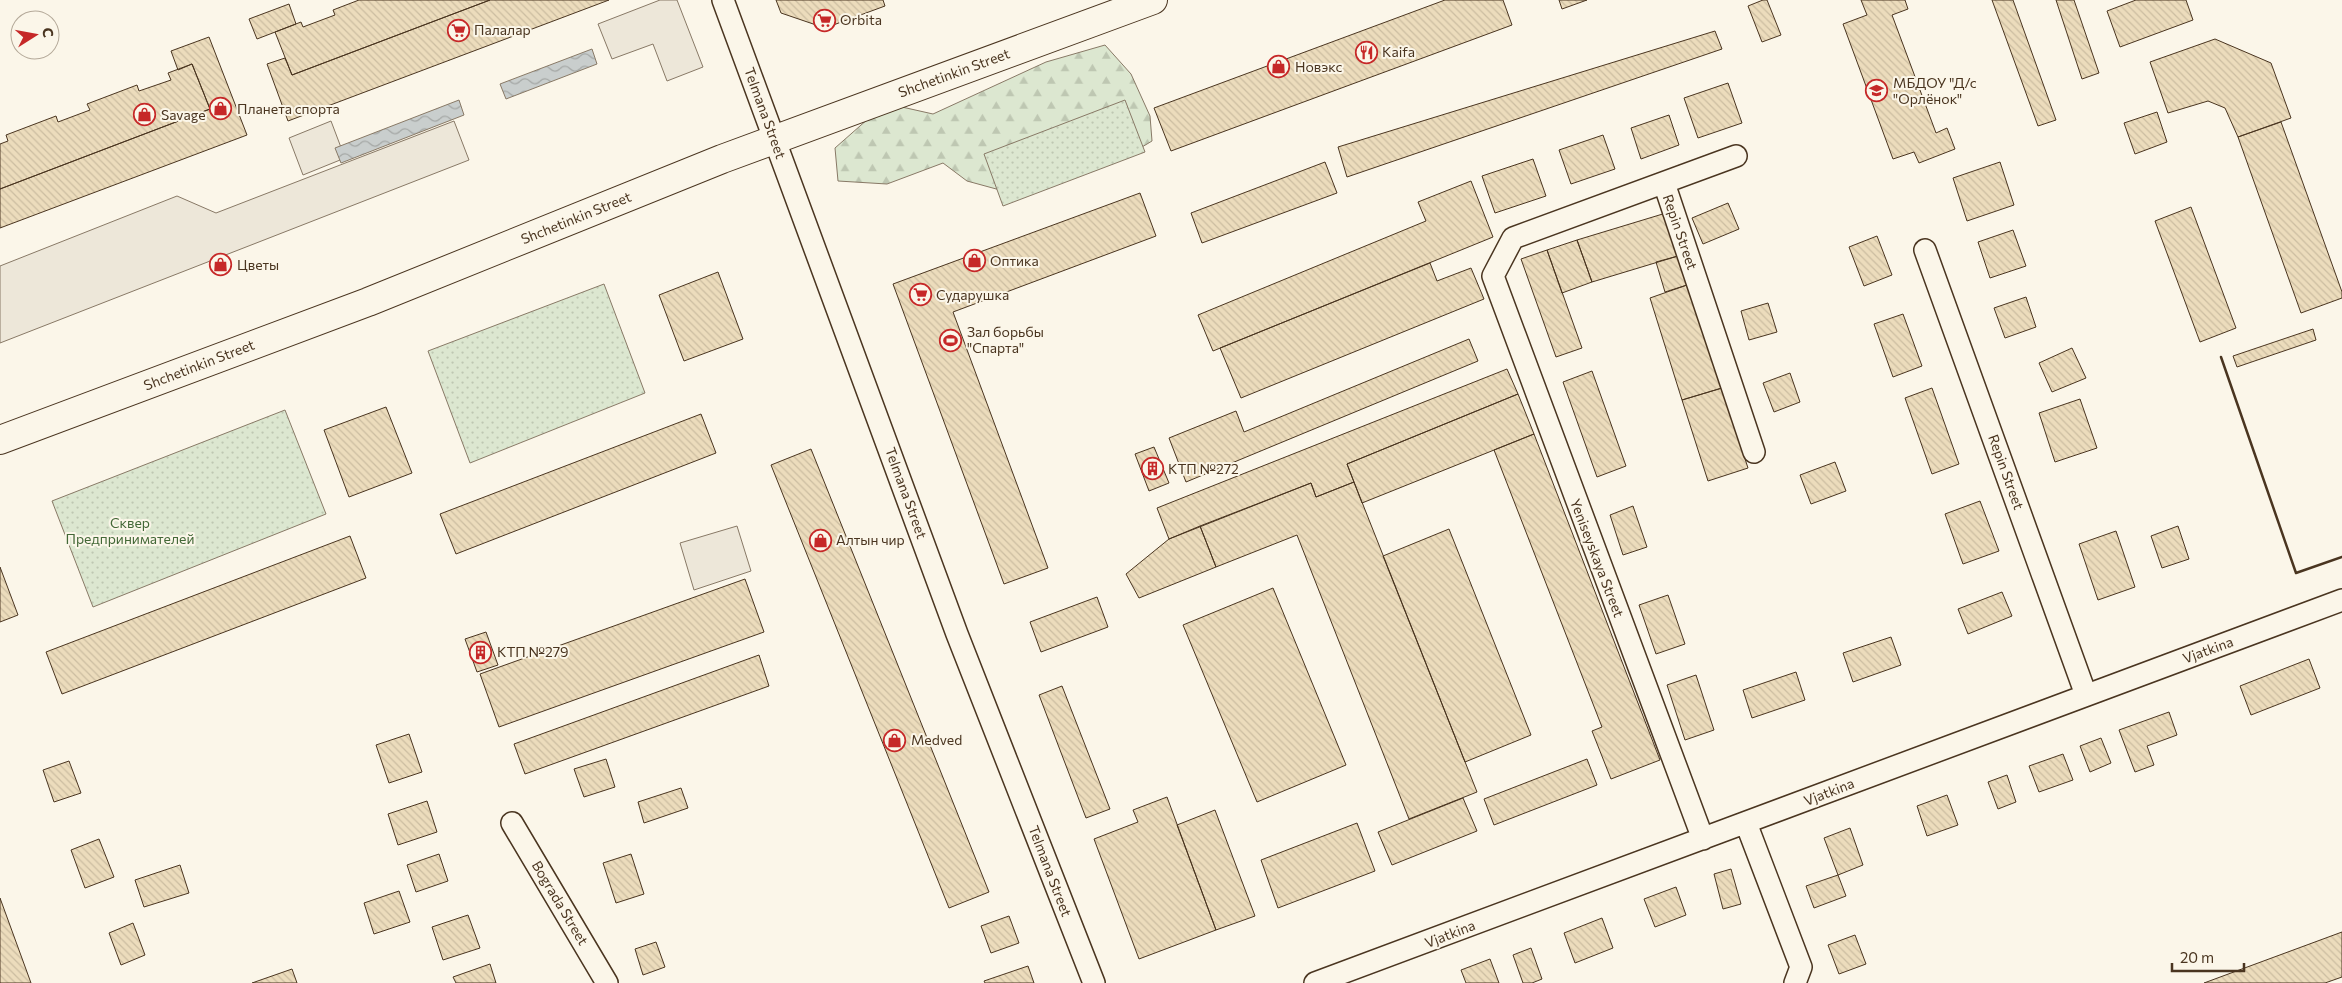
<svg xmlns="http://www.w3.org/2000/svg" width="2342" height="983" viewBox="0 0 2342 983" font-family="Commissioner,sans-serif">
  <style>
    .forest { fill: url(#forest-firs); stroke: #887966 }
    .park { fill: url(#park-dots); stroke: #887966 }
    .parking { fill: #ede7d9; stroke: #887966 }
    .water { fill: url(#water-waves); stroke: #887966 }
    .building { fill: url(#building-back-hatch); stroke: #4a3520 }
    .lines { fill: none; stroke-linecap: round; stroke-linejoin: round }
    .street-casing { stroke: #4a3520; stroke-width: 24 }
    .primary-casing { stroke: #4a3520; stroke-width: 30 }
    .street { stroke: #fbf6e9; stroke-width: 21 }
    .primary { stroke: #fbf6e9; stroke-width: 28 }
    .wall { stroke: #4a3520; stroke-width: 2.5 }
    .labels { text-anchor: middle; stroke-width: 4; stroke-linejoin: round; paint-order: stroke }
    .poi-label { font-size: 14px; fill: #4a3520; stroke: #fbf6e9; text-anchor: start }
    .street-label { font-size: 14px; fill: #4a3520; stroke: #fbf6e9 }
    .park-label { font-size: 14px; fill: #436837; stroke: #fbf6e9 }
  </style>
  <defs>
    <pattern id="forest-firs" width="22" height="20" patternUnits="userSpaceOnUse" patternTransform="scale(1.25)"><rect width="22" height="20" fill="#dce7d0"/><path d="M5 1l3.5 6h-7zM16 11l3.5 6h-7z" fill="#bec7b2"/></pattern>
    <pattern id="park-dots" width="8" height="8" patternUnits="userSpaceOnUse" patternTransform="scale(1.25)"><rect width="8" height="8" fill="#dce7d0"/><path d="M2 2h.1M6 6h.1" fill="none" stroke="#bec7b2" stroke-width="1.8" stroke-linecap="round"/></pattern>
    <pattern id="water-waves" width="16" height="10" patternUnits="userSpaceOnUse" patternTransform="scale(1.25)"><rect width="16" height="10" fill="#c9cecd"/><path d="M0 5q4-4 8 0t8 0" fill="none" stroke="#a5a8a6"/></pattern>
    <pattern id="building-back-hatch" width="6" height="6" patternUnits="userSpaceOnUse" patternTransform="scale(1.25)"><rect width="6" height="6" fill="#ecdcbc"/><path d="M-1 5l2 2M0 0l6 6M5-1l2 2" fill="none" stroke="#ccbda1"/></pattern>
  </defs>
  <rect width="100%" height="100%" fill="#fbf6e9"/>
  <path class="forest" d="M 1105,45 L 1131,74 L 1150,116 L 1152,141 L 1127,156 L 1011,193 L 967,181 L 943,163 L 887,184 L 838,181 L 835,148 L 877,111 L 902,107 L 933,114 L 1046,62 Z"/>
  <path class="park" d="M 1125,100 L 1145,152 L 1003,206 L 984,154 Z
    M 604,284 L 645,393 L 470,463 L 428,351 Z
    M 285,410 L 326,514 L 93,607 L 52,501 Z"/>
  <path class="parking" d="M 660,0 L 677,0 L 703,67 L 667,81 L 653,44 L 612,59 L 598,24 Z
    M 331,121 L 345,158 L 303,175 L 289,138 Z
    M 454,121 L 469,160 L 0,343 L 0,266 L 177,196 L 216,213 Z
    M 737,526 L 751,571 L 694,590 L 680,543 Z"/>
  <path class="water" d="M 592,49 L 597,64 L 506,99 L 500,84 Z
    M 459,100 L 464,115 L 341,163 L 335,148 Z"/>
  <path class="building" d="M 359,0 L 490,0 L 292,75 L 275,32 L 301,22 L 303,27 L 335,15 L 333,10 Z
    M 490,0 L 609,0 L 288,121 L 267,64 L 285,58 L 292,75 Z
    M 776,0 L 883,0 L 885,6 L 825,28 L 781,13 Z
    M 1445,0 L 1503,0 L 1512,25 L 1171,151 L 1154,108 Z
    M 1559,0 L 1587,0 L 1562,9 Z
    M 1763,0 L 1767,0 L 1781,35 L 1762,42 L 1748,6 Z
    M 1861,0 L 1905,0 L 1908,9 L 1892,15 L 1936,133 L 1947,128 L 1955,149 L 1919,163 L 1914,152 L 1893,159 L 1843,24 L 1867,15 Z
    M 1992,0 L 2013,0 L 2056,120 L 2038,126 Z
    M 2056,0 L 2074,0 L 2099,73 L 2082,79 Z
    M 2136,0 L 2186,0 L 2193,20 L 2120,47 L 2107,11 Z
    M 289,4 L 296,24 L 257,39 L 249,19 Z
    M 1715,31 L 1722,49 L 1347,177 L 1338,147 Z
    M 209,37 L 247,135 L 0,228 L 0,189 L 210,109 L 192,64 L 178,70 L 171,51 Z
    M 2215,39 L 2271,63 L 2291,118 L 2238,137 L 2225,108 L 2208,101 L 2168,113 L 2150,62 Z
    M 192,64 L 210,109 L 0,189 L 0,144 L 8,141 L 6,135 L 56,116 L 58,122 L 90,110 L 87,104 L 137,85 L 139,91 L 171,80 L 168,73 Z
    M 1728,83 L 1742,123 L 1698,138 L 1684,98 Z
    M 2157,112 L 2167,142 L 2135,154 L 2124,123 Z
    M 1669,115 L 1679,145 L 1641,159 L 1631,128 Z
    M 2281,122 L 2342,292 L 2342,298 L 2301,313 L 2238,137 Z
    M 1603,135 L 1615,169 L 1571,184 L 1559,150 Z
    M 1533,159 L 1546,196 L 1495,213 L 1482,176 Z
    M 1325,162 L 1337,193 L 1202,243 L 1191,213 Z
    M 2000,162 L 2014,205 L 1967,221 L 1953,178 Z
    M 1471,181 L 1493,237 L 1213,351 L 1198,315 L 1426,221 L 1418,202 Z
    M 1140,193 L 1156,236 L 953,312 L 1048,568 L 1004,584 L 893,284 Z
    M 1728,203 L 1739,229 L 1703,244 L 1692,218 Z
    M 2191,207 L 2236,328 L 2200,342 L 2155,221 Z
    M 1666,213 L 1678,256 L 1592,282 L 1577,240 Z
    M 2013,230 L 2026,266 L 1990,278 L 1978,242 Z
    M 1877,236 L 1892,275 L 1864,286 L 1849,247 Z
    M 1577,240 L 1592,282 L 1562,293 L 1547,250 Z
    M 1547,250 L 1582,348 L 1556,357 L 1521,259 Z
    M 1678,256 L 1687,285 L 1665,292 L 1656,262 Z
    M 1430,263 L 1437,281 L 1471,268 L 1484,299 L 1241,398 L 1220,348 Z
    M 718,272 L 743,339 L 684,361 L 659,295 Z
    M 1687,285 L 1722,388 L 1682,400 L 1650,298 Z
    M 2026,297 L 2036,327 L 2005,338 L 1994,308 Z
    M 1768,303 L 1777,332 L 1749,340 L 1741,311 Z
    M 1903,314 L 1922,366 L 1893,377 L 1874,324 Z
    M 2313,329 L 2316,340 L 2237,367 L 2233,356 Z
    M 1469,339 L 1478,361 L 1186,482 L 1169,438 L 1236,411 L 1244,432 Z
    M 2072,348 L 2086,378 L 2052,392 L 2039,363 Z
    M 1507,369 L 1518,394 L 1347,464 L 1354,482 L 1316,497 L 1311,483 L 1169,539 L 1157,508 Z
    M 1592,371 L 1626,466 L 1597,477 L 1563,382 Z
    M 1790,373 L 1800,402 L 1774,412 L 1763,383 Z
    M 1722,388 L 1748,468 L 1708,481 L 1682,400 Z
    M 1932,388 L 1959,464 L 1932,474 L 1905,398 Z
    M 1518,394 L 1534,434 L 1362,503 L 1347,464 Z
    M 2080,399 L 2097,448 L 2055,462 L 2039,413 Z
    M 386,407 L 412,473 L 349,497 L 324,430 Z
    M 701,414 L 716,453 L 456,554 L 440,514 Z
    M 1534,434 L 1660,760 L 1611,779 L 1592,731 L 1602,727 L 1494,450 Z
    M 1154,447 L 1169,483 L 1149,491 L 1135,454 Z
    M 811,449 L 989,892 L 949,908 L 771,465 Z
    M 1835,462 L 1846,491 L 1811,504 L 1800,475 Z
    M 1354,482 L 1477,792 L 1409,819 L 1297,535 L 1216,567 L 1200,526 L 1311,483 L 1316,497 Z
    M 1980,501 L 1999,551 L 1963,564 L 1945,514 Z
    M 1633,506 L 1647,547 L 1623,555 L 1610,515 Z
    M 1200,526 L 1216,567 L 1139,598 L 1126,574 L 1169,539 Z
    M 2178,526 L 2189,559 L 2162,568 L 2151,536 Z
    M 1449,529 L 1531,735 L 1465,762 L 1383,556 Z
    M 2116,531 L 2135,587 L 2098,600 L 2079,544 Z
    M 350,536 L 366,578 L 62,694 L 46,652 Z
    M 0,567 L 18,615 L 0,622 Z
    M 745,579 L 764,632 L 499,727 L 480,674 Z
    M 1273,588 L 1346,765 L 1257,802 L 1183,625 Z
    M 2002,592 L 2012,616 L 1968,634 L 1958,609 Z
    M 1668,595 L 1685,644 L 1656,654 L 1639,605 Z
    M 1097,597 L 1108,627 L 1041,652 L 1030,622 Z
    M 486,632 L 498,665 L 477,672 L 465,639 Z
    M 1891,637 L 1901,665 L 1853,682 L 1843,653 Z
    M 759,655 L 769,686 L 525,774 L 514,744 Z
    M 2309,659 L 2320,688 L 2251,715 L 2240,686 Z
    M 1796,672 L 1805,700 L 1752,718 L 1743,690 Z
    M 1696,675 L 1714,730 L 1685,740 L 1667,685 Z
    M 1062,686 L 1110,809 L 1086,818 L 1039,695 Z
    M 2169,712 L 2177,735 L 2147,746 L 2154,765 L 2135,772 L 2119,730 Z
    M 409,734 L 422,772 L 389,783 L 376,745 Z
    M 2101,738 L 2111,763 L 2090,772 L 2080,746 Z
    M 2063,754 L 2073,780 L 2039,792 L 2029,766 Z
    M 606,759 L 615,787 L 584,797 L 574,769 Z
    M 1587,759 L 1597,785 L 1494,825 L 1484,799 Z
    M 69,761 L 81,793 L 54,802 L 43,770 Z
    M 2007,775 L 2016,802 L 1998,809 L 1988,782 Z
    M 681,788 L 688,808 L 644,823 L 638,802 Z
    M 1947,795 L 1958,825 L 1927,836 L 1917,806 Z
    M 1167,797 L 1216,930 L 1139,959 L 1094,839 L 1138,822 L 1133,810 Z
    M 1463,798 L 1477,831 L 1392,865 L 1378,832 Z
    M 427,801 L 437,832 L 398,845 L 388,814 Z
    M 1215,810 L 1255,916 L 1216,930 L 1177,825 Z
    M 1357,823 L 1375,871 L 1278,908 L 1261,860 Z
    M 1850,828 L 1863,865 L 1838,875 L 1824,838 Z
    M 99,839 L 114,877 L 85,888 L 71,850 Z
    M 439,854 L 448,881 L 416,892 L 407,865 Z
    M 631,854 L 644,894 L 616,903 L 603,863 Z
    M 180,865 L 189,893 L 144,907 L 135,880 Z
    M 1731,869 L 1741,904 L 1723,909 L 1714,874 Z
    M 1838,875 L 1846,896 L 1814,908 L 1806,886 Z
    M 1676,887 L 1686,915 L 1655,927 L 1644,899 Z
    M 399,891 L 410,922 L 374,934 L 364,903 Z
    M 0,898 L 31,983 L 0,983 Z
    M 468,915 L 480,948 L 443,960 L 432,927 Z
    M 1009,916 L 1019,943 L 991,953 L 981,926 Z
    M 1602,918 L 1613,948 L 1575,963 L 1564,933 Z
    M 133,923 L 145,955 L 121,965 L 109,933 Z
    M 2342,932 L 2342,977 L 2325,983 L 2204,983 Z
    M 1855,935 L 1866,964 L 1839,974 L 1828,945 Z
    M 656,942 L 665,967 L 643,975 L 635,949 Z
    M 1531,948 L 1542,979 L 1532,983 L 1523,983 L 1513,955 Z
    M 1490,959 L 1499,983 L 1466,983 L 1461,970 Z
    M 490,964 L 496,983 L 456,983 L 453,977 Z
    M 1028,966 L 1034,983 L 985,983 L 984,981 Z
    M 292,969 L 297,983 L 252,983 Z"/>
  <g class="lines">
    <defs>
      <path id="street" d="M 723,0 L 957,634 L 1094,983
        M 1664,183 L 1754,452
        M 1925,250 L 2086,695
        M 512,823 L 607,983
        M 1746,823 L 1801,967 L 1795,983
        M 1703,839 L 1493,276 L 1513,238 L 1736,156
        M 1315,983 L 2342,600"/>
      <path id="primary" d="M 0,440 L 368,302 L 722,159 L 1153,0"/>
    </defs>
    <use href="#street" class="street-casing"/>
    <use href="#primary" class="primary-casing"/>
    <use href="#street" class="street"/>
    <use href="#primary" class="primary"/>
    <path class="wall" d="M 2221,357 L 2296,573 L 2342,557"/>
  </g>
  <defs>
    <symbol id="supermarket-ring" viewBox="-11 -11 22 22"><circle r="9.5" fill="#fbf6e9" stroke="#c62828" stroke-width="1.5"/><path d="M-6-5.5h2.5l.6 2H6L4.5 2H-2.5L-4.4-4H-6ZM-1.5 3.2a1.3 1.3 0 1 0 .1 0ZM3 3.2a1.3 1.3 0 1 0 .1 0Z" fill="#c62828"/></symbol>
    <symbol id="restaurant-ring" viewBox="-11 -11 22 22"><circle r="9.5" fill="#fbf6e9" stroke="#c62828" stroke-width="1.5"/><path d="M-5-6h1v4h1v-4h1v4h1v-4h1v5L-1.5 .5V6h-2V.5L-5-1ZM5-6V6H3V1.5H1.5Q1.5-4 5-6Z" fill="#c62828"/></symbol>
    <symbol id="shop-ring" viewBox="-11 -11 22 22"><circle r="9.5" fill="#fbf6e9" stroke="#c62828" stroke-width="1.5"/><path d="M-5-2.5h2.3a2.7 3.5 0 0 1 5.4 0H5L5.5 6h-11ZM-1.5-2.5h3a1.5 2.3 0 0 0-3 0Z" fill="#c62828"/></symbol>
    <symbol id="school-ring" viewBox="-11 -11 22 22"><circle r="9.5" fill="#fbf6e9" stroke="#c62828" stroke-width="1.5"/><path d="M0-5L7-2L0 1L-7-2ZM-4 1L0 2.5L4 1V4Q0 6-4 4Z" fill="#c62828"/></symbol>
    <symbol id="stadium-ring" viewBox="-11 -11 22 22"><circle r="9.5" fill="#fbf6e9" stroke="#c62828" stroke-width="1.5"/><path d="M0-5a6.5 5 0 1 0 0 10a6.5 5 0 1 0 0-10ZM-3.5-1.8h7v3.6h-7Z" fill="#c62828"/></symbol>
    <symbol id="building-ring" viewBox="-11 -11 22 22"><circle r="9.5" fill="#fbf6e9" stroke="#c62828" stroke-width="1.5"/><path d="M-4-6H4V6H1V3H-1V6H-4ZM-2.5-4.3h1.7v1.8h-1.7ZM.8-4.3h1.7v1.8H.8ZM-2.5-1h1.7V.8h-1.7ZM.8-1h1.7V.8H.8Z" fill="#c62828"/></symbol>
  </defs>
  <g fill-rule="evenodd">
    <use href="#supermarket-ring" x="812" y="8" width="25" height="25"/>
    <use href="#supermarket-ring" x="446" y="18" width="25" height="25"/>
    <use href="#restaurant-ring" x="1354" y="40" width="25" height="25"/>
    <use href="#shop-ring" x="1266" y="54" width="25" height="25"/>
    <use href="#school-ring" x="1864" y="78" width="25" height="25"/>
    <use href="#shop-ring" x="208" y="96" width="25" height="25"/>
    <use href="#shop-ring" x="132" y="102" width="25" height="25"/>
    <use href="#shop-ring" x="962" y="248" width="25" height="25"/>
    <use href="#shop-ring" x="208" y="252" width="25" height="25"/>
    <use href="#supermarket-ring" x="908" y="282" width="25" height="25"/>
    <use href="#stadium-ring" x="938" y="328" width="25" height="25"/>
    <use href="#building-ring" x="1140" y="456" width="25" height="25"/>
    <use href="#shop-ring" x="808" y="528" width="25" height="25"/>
    <use href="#building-ring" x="468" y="640" width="25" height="25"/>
    <use href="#shop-ring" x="882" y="728" width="25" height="25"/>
  </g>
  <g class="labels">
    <g class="poi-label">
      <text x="840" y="25">Orbita</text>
      <text x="474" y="35">Палалар</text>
      <text x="1382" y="57">Kaifa</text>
      <text x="1295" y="72">Новэкс</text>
      <text x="1893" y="88">МБДОУ "Д/с<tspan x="1893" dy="16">"Орлёнок"</tspan></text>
      <text x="237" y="114">Планета спорта</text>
      <text x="161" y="120">Savage</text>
      <text x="990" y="266">Оптика</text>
      <text x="237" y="270">Цветы</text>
      <text x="936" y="300">Сударушка</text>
      <text x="967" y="337">Зал борьбы<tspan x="967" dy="16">"Спарта"</tspan></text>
      <text x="1168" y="474">КТП №272</text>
      <text x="836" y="545">Алтын чир</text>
      <text x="497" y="657">КТП №279</text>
      <text x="911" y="745">Medved</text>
    </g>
    <g class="street-label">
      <text transform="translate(954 73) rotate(-20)" y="5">Shchetinkin Street</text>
      <text transform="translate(765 113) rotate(70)" y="5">Telmana Street</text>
      <text transform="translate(576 218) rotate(-22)" y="5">Shchetinkin Street</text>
      <text transform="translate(1680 232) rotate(71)" y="5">Repin Street</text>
      <text transform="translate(199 365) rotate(-21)" y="5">Shchetinkin Street</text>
      <text transform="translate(2006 472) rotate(70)" y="5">Repin Street</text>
      <text transform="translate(906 493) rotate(70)" y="5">Telmana Street</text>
      <text transform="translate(1597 558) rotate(69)" y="5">Yeniseyskaya Street</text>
      <text transform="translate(2208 650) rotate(-20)" y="5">Vjatkina</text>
      <text transform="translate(1829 792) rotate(-21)" y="5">Vjatkina</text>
      <text transform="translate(1050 871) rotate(69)" y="5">Telmana Street</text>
      <text transform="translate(560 903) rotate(59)" y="5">Bograda Street</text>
      <text transform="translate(1450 934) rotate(-21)" y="5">Vjatkina</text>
    </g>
    <g class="park-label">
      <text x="130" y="528">Сквер<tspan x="130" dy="16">Предпринимателей</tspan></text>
    </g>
  </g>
  <g transform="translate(35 35) rotate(79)"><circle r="24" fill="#fbf6e9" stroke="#b4a999"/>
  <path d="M0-4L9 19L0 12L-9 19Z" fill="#c62828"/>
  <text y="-8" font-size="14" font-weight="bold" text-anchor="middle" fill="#4a3520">С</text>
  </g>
  <path d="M2172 963v8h72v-8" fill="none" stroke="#4a3520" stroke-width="2.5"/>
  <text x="2180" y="963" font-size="15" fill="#4a3520" stroke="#fbf6e9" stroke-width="4" paint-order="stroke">20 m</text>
</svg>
